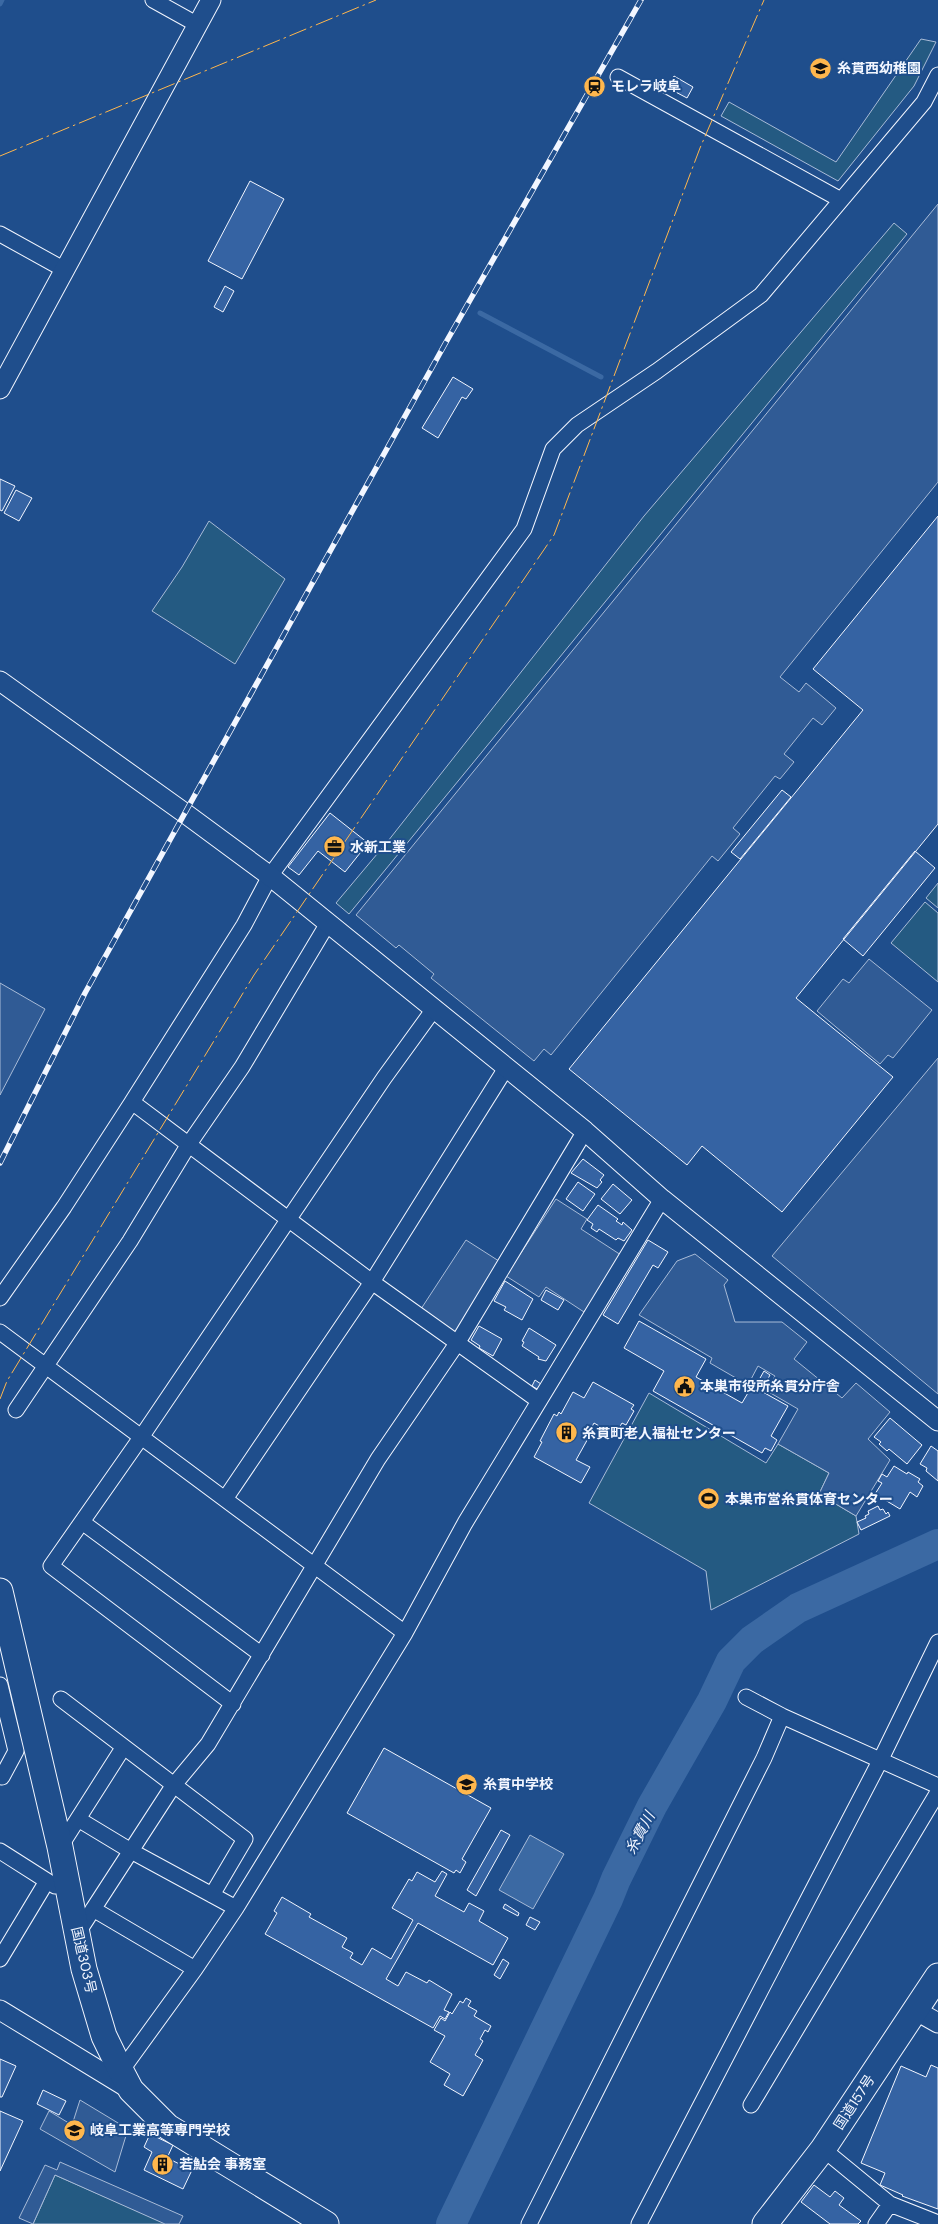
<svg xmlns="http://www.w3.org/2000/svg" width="938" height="2224" viewBox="0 0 938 2224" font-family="'DM Sans','Noto Sans JP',sans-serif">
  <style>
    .green { fill: #245a82; stroke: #a8bbd7 }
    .parking { fill: #305b95; stroke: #a8bbd7 }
    .water { fill: #3b69a3; stroke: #a8bbd7 }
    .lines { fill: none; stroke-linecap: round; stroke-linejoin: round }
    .stream { stroke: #3b69a3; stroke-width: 5 }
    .river { stroke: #3b69a3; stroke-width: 30 }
    .building { fill: #3563a3; stroke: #f2f6ff }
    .minor-casing { stroke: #f2f6ff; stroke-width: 17 }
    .tertiary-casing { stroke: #f2f6ff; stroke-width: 21 }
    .trunk-casing { stroke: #f2f6ff; stroke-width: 27 }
    .minor { stroke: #1f4e8c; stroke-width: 15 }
    .tertiary { stroke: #1f4e8c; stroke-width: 19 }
    .trunk { stroke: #1f4e8c; stroke-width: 25 }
    .rail-casing { stroke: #f2f6ff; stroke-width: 5.5 }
    .rail { stroke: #1f4e8c; stroke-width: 4; stroke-dasharray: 11; stroke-linecap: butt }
    .power { stroke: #ffb74d; stroke-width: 1; stroke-dasharray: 18 4 2.5 4; stroke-linecap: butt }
    .labels { text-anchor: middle; stroke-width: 4; stroke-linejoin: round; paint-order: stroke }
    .poi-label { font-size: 14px; font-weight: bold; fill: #f2f6ff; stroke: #1f4e8c; text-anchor: start }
    .street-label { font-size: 14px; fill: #f2f6ff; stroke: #1f4e8c }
    .water-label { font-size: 15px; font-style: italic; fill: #f2f6ff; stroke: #1f4e8c }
  </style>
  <rect width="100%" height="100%" fill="#1f4e8c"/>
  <path class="green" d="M 921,39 L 936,42 L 914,86 L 838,181 L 721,116 L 729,102 L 836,162 Z
    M 894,223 L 907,234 L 349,914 L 336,903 L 388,841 L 644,516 Z
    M 209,521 L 285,579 L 235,664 L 152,611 L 182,567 Z
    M 938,883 L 938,908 L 926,898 Z
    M 925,902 L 938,913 L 938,982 L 891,943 Z
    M 649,1393 L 766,1463 L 778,1444 L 829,1473 L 819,1494 L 856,1516 L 859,1534 L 711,1610 L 706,1571 L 589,1503 Z
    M 55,2175 L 167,2224 L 33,2224 Z"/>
  <path class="parking" d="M 938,204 L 938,482 L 780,677 L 799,692 L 806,683 L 836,708 L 822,725 L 813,718 L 784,754 L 794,762 L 780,779 L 775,776 L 733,828 L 740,834 L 718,861 L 712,856 L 551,1055 L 544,1049 L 534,1061 L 431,978 L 434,974 L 399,945 L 396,948 L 356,915 Z
    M 869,959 L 932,1010 L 893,1058 L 888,1055 L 880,1064 L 817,1011 L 843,979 L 849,983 Z
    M 0,983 L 45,1009 L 0,1095 Z
    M 938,1058 L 938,1394 L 772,1256 Z
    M 556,1199 L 587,1219 L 581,1229 L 621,1255 L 584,1312 L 546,1287 L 539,1297 L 506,1276 Z
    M 466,1240 L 502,1263 L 455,1335 L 419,1312 Z
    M 695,1254 L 728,1280 L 724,1285 L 735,1322 L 782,1322 L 807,1342 L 794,1359 L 842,1398 L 856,1383 L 890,1412 L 868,1439 L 890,1460 L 856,1516 L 819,1494 L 829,1473 L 778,1444 L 798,1409 L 767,1391 L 775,1376 L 758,1366 L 748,1385 L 710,1363 L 712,1358 L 639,1315 L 677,1261 Z
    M 80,2100 L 128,2129 L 115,2172 L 40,2129 L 49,2111 L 72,2125 Z
    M 60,2162 L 183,2216 L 179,2224 L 165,2224 L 55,2175 L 33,2224 L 19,2218 L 45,2165 L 57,2170 Z"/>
  <path class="water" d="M 530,1835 L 564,1854 L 533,1909 L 499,1890 Z"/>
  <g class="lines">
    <path class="stream" d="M 0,4 L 2,0
      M 480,313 L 601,377"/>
    <path class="river" d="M 451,2224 L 608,1899 L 616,1879 L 652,1806 L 712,1701 L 731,1661 L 752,1640 L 798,1608 L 938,1544"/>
  </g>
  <path class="building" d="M 674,76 L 693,87 L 687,98 L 668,88 Z
    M 250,181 L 284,199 L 242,279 L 208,261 Z
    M 225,286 L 234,291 L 223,312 L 214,307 Z
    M 453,377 L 473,389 L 466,399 L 462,397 L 438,438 L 422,428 Z
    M 0,479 L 15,486 L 2,511 L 0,510 Z
    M 16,490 L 32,498 L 19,521 L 4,513 Z
    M 938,516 L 938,824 L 796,998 L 893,1077 L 782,1212 L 702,1146 L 687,1165 L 569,1069 L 863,710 L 813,669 Z
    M 782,790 L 791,797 L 740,859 L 731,852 Z
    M 330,813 L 368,843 L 345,872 L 318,851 L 299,875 L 288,867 Z
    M 915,851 L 935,868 L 863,956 L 843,939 Z
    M 583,1159 L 604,1175 L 600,1180 L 602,1182 L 597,1188 L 571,1173 Z
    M 578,1182 L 595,1194 L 583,1211 L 566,1199 Z
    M 613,1184 L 632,1200 L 620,1214 L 601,1199 Z
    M 598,1205 L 618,1219 L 616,1221 L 622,1225 L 623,1222 L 632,1230 L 624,1241 L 618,1238 L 616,1240 L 599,1229 L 597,1232 L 591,1228 L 593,1224 L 587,1220 Z
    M 648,1240 L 668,1252 L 658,1268 L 653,1265 L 618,1324 L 603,1315 Z
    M 505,1281 L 533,1299 L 522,1320 L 504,1310 L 506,1307 L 494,1301 Z
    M 546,1290 L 564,1300 L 558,1310 L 541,1300 Z
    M 639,1321 L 706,1359 L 696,1377 L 742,1403 L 752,1386 L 755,1387 L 764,1371 L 770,1375 L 761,1391 L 788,1406 L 771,1436 L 777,1440 L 771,1451 L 765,1448 L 762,1453 L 653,1391 L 664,1371 L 624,1348 Z
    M 479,1326 L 502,1339 L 493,1356 L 479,1348 L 480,1346 L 471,1340 Z
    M 529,1328 L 556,1345 L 546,1361 L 538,1359 L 539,1357 L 522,1346 L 524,1342 L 522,1341 Z
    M 535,1380 L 541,1384 L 537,1389 L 532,1386 Z
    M 593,1382 L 634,1405 L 631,1409 L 634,1411 L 626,1425 L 622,1423 L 613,1438 L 606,1434 L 608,1431 L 594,1423 L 588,1434 L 590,1435 L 576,1460 L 590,1467 L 581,1483 L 534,1457 L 542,1442 L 540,1441 L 554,1414 L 557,1416 L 559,1412 L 561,1414 L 573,1392 L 584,1398 Z
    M 890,1418 L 922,1445 L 907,1464 L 889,1449 L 887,1451 L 879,1444 L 881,1442 L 874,1437 Z
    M 931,1446 L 938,1451 L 938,1481 L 926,1471 L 927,1468 L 920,1464 Z
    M 894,1466 L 907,1474 L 908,1472 L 920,1479 L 918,1482 L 923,1486 L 917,1497 L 910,1492 L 900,1509 L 875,1494 L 882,1483 L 878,1481 L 882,1474 L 887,1477 Z
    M 878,1506 L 880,1510 L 883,1509 L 886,1514 L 888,1512 L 890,1516 L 861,1530 L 857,1522 L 866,1518 L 865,1516 L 869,1514 L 868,1511 Z
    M 384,1748 L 491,1808 L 462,1859 L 466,1862 L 460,1873 L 456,1870 L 454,1873 L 347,1813 Z
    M 501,1830 L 510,1835 L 476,1896 L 467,1890 Z
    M 442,1871 L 447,1874 L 435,1896 L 464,1912 L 469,1903 L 484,1911 L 479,1921 L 508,1938 L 493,1965 L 418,1923 L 386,1979 L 398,1986 L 406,1972 L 427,1983 L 429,1980 L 452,1994 L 444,2010 L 449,2012 L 445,2019 L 440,2016 L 433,2028 L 265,1934 L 277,1913 L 274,1911 L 282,1897 L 311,1914 L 309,1917 L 347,1938 L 342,1947 L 353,1953 L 350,1958 L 362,1965 L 372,1948 L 391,1959 L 413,1920 L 392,1908 L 409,1879 L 412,1881 L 417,1872 L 435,1882 Z
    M 505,1904 L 519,1913 L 518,1916 L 503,1908 Z
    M 530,1917 L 540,1922 L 535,1930 L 526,1925 Z
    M 503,1959 L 509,1963 L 500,1979 L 494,1975 Z
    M 466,1998 L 471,2001 L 468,2006 L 477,2011 L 474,2016 L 491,2026 L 488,2032 L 485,2030 L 480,2039 L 483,2041 L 475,2055 L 483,2060 L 463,2096 L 444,2085 L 450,2074 L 430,2062 L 445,2036 L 434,2030 L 441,2018 L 445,2021 L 450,2012 L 452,2014 L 460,2001 L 463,2003 Z
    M 0,2059 L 16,2066 L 2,2097 L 0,2097 Z
    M 931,2065 L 938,2068 L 938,2209 L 902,2196 L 903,2195 L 880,2185 L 885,2173 L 861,2163 L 901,2066 L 926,2077 Z
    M 43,2090 L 66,2101 L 59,2115 L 37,2104 Z
    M 0,2111 L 23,2121 L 0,2171 Z
    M 150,2134 L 173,2145 L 167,2158 L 192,2170 L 183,2189 L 144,2170 L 152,2152 L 144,2147 Z
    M 814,2185 L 830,2197 L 835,2191 L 844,2198 L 839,2205 L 861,2221 L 858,2224 L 830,2224 L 801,2202 Z"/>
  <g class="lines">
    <defs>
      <path id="minor" d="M 153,0 L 198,25
        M 618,77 L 841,200
        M 0,234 L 65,270
        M 132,1102 L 244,925 L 270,876 L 524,529 L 553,449 L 577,425 L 657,371 L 761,295 L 924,102 L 938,75
        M 0,1298 L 64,1207 L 132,1102 L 372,1282 L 539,1401
        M 0,1332 L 405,1633
        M 16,1410 L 130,1241 L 189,1144 L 242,1067 L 328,923
        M 225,1499 L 372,1282 L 506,1068
        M 82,1522 L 262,1655
        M 0,1685 L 16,1751 L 2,1777 L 0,1776
        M 746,1697 L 782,1716 L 938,1786
        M 61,1699 L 245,1839 L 212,1895
        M 233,1704 L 51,1566 L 142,1436 L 384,1078 L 434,1009
        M 78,1819 L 131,1851 L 236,1908
        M 60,1847 L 123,1748
        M 0,1851 L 55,1886
        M 93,1909 L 195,1969
        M 77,1934 L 173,1786 L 208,1744 L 378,1459 L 458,1342 L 585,1131
        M 0,1959 L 47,1881
        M 121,2071 L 195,1969 L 236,1908 L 405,1633 L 465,1523 L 662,1199
        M 751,2105 L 938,1792
        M 823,2149 L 890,2204 L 938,2223
        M 529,2224 L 764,1758 L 782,1716
        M 639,2224 L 880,1761 L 938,1642
        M 876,2224 L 890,2204"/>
      <path id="tertiary" d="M 0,389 L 211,0
        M 0,681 L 186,814 L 270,876 L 585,1131 L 662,1199 L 938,1421
        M 0,2010 L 131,2090
        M 915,2010 L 938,2023"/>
      <path id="trunk" d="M 0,1591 L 60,1847 L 84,1969 L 104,2036 L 121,2071 L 131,2090 L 168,2127 L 326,2224
        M 765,2224 L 823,2149 L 938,1976"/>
    </defs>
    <use href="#minor" class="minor-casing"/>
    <use href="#tertiary" class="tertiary-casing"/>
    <use href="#trunk" class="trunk-casing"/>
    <use href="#minor" class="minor"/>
    <use href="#tertiary" class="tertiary"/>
    <use href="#trunk" class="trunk"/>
    <defs>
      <path id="rail" d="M 0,1163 L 85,993 L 445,344 L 641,0"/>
    </defs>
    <use href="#rail" class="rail-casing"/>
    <use href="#rail" class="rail"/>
    <path class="power" d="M 0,156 L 376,0
      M 0,1399 L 7,1381 L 254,975 L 554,535 L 700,148 L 764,0"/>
  </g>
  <defs>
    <symbol id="school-disc" viewBox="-11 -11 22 22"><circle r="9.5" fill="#ffb74d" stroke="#1f4e8c"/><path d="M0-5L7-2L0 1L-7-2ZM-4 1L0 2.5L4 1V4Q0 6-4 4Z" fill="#111"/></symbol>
    <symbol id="station-disc" viewBox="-11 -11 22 22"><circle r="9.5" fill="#ffb74d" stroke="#1f4e8c"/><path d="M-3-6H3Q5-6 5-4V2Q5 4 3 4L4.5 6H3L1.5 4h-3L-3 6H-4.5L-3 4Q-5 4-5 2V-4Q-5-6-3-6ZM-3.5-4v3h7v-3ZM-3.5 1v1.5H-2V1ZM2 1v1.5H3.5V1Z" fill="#111"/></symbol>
    <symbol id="office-disc" viewBox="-11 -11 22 22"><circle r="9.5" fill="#ffb74d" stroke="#1f4e8c"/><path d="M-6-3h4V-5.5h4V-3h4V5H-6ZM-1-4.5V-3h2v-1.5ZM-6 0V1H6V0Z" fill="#111"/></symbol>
    <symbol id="civic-disc" viewBox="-11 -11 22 22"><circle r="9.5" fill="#ffb74d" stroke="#1f4e8c"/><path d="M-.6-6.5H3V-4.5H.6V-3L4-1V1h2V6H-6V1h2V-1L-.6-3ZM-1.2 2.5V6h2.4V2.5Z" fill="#111"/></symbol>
    <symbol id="building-disc" viewBox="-11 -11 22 22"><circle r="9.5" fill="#ffb74d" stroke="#1f4e8c"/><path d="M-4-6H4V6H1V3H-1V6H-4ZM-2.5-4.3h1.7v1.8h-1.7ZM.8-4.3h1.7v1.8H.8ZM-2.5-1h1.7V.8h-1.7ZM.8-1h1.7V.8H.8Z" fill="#111"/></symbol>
    <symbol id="stadium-disc" viewBox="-11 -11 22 22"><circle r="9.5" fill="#ffb74d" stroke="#1f4e8c"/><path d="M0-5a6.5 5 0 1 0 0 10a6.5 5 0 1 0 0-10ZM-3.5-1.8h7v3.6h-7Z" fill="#111"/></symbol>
    <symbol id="university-disc" viewBox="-11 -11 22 22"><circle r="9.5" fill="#ffb74d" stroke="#1f4e8c"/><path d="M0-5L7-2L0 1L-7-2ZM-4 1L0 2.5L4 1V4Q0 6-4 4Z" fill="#111"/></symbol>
  </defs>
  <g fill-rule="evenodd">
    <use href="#school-disc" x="808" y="56" width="25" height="25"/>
    <use href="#station-disc" x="582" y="74" width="25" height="25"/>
    <use href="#office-disc" x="322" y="834" width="25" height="25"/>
    <use href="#civic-disc" x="672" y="1374" width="25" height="25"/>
    <use href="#building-disc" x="554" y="1420" width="25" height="25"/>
    <use href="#stadium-disc" x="696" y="1486" width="25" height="25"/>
    <use href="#school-disc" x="454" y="1772" width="25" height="25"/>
    <use href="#university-disc" x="62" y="2118" width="25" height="25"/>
    <use href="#building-disc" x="150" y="2152" width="25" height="25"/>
  </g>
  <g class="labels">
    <g class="poi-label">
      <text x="837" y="73">糸貫西幼稚園</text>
      <text x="611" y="91">モレラ岐阜</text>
      <text x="350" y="852">水新工業</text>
      <text x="700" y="1391">本巣市役所糸貫分庁舎</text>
      <text x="582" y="1438">糸貫町老人福祉センター</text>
      <text x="725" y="1504">本巣市営糸貫体育センター</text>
      <text x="483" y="1789">糸貫中学校</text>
      <text x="90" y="2135">岐阜工業高等専門学校</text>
      <text x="179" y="2169">若鮎会 事務室</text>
    </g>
    <g class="street-label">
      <text transform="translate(84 1960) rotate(77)" y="5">国道303号</text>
      <text transform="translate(854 2102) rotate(-57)" y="5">国道157号</text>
    </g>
    <g class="water-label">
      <text transform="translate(640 1833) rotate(-62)" y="5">糸貫川</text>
    </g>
  </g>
</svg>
